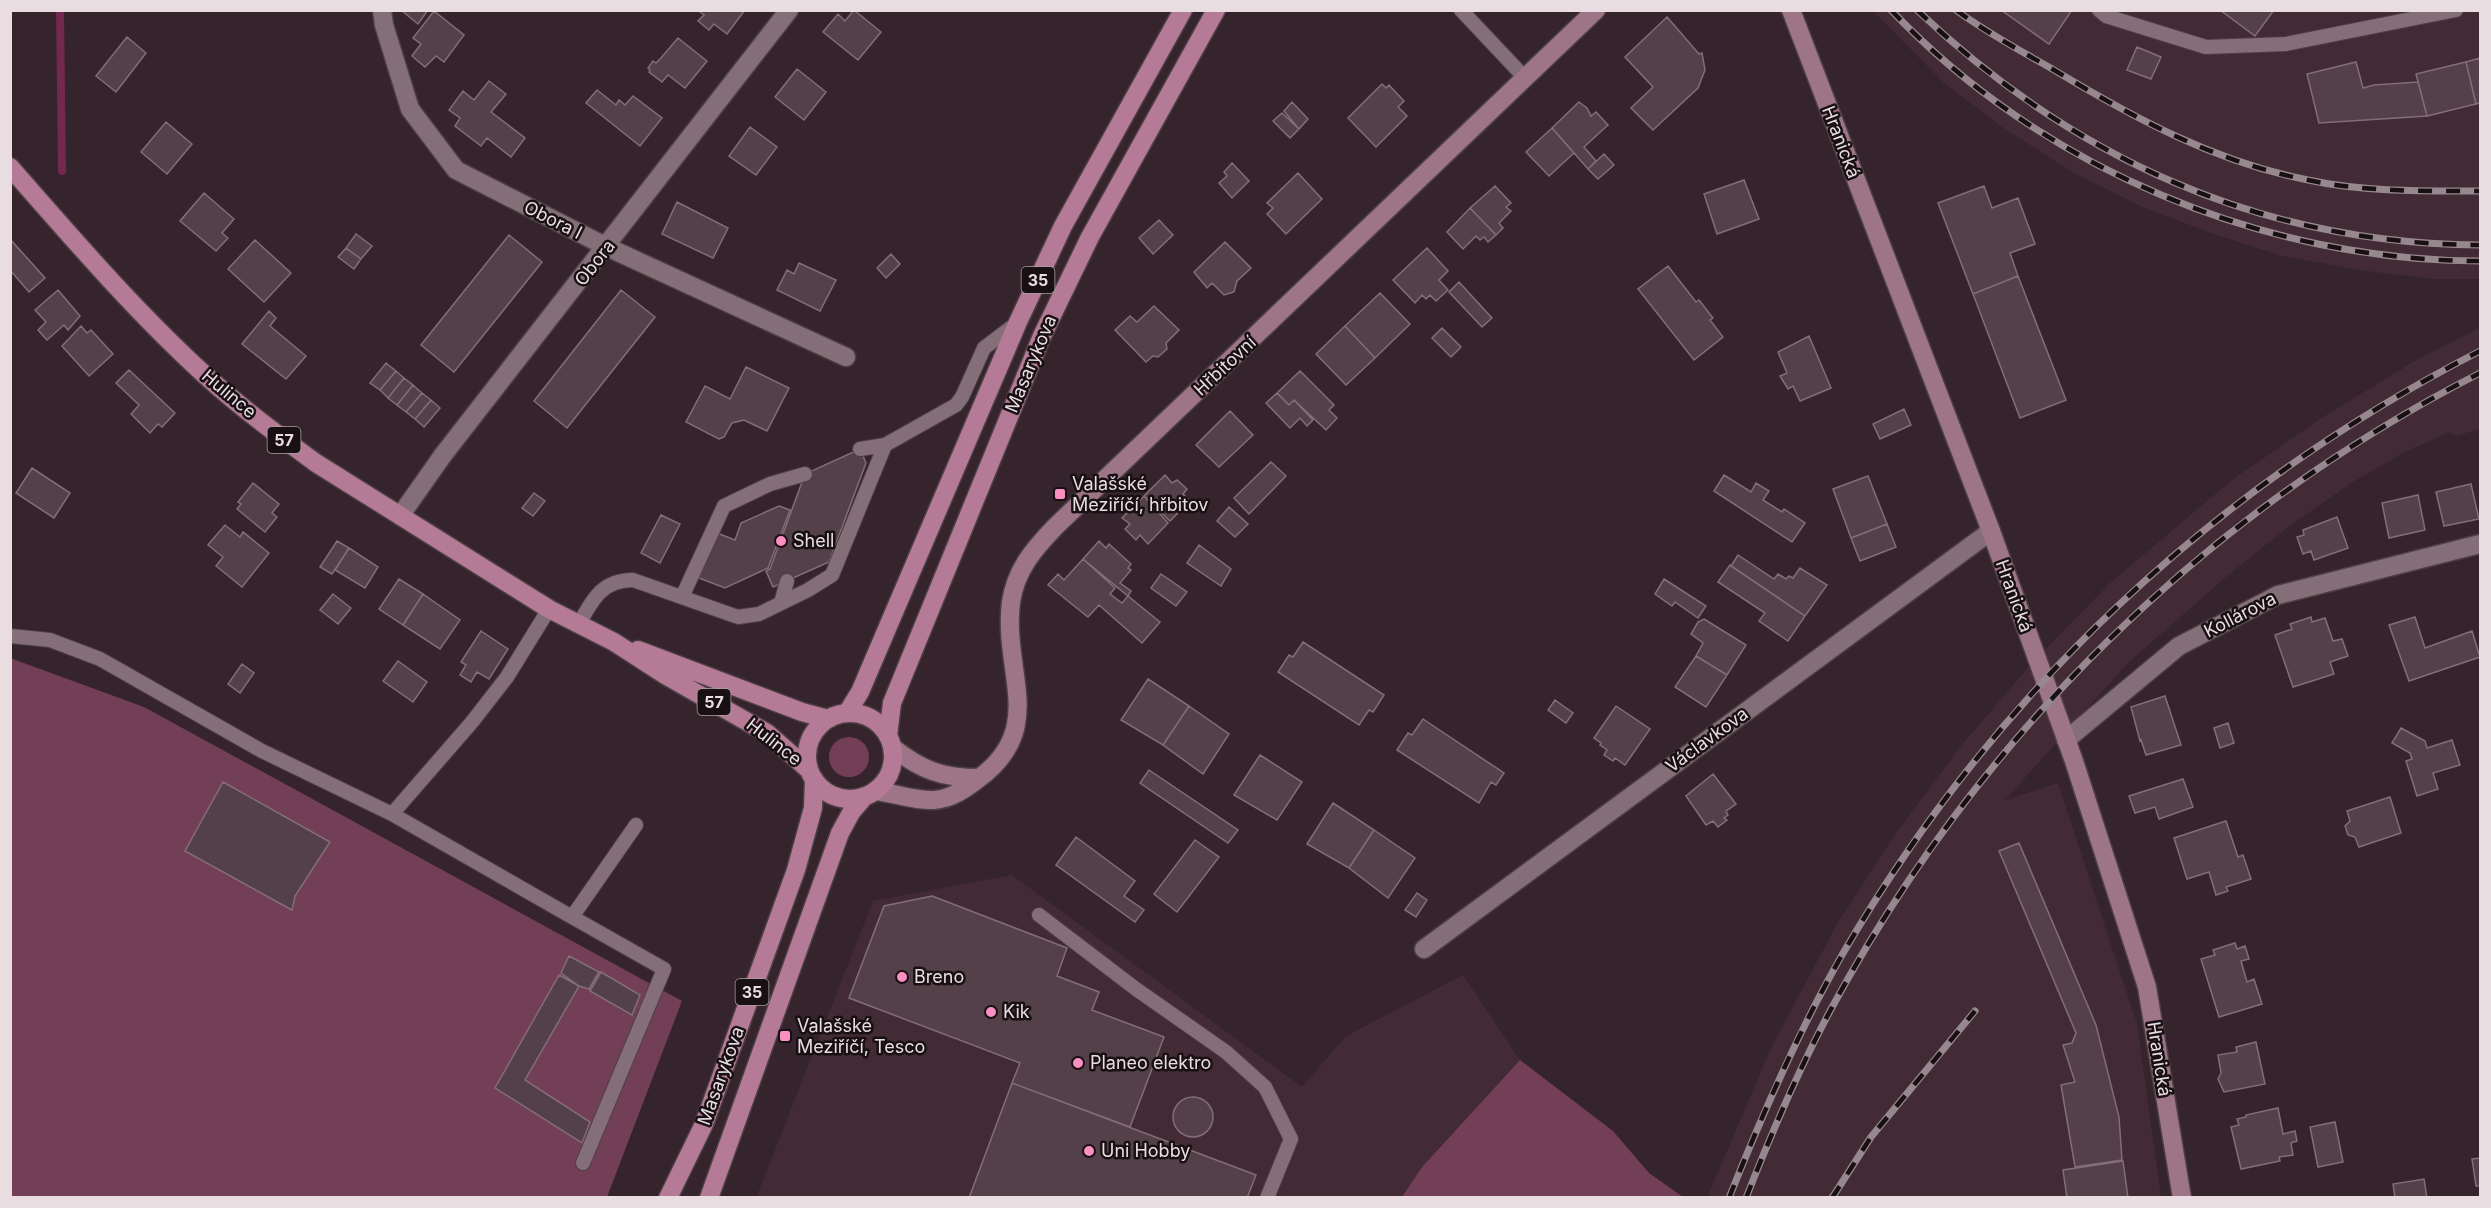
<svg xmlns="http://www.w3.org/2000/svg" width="2491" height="1208" viewBox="0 0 2491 1208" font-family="Inter,sans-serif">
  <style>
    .built { fill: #422b35 }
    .green { fill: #733f57 }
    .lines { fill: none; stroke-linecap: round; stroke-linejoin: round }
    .stream { stroke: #72284f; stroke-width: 8 }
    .building { fill: #534048; stroke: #836e77; stroke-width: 1.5 }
    .lane-casing { stroke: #4d3f45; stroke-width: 16 }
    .street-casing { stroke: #4d3f45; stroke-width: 21 }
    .secondary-casing { stroke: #4d3f45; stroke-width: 21 }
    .primary-casing { stroke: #4d3f45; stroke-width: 21 }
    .lane { stroke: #846f78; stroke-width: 14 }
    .street { stroke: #846f78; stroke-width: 18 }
    .secondary { stroke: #9d7587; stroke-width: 18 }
    .primary { stroke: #b57b96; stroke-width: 18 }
    .rail-casing { stroke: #96888e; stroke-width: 7 }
    .rail { stroke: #181013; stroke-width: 4.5; stroke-dasharray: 14; stroke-linecap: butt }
    .poi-dot { fill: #fc8fc2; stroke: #181013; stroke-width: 2 }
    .labels { text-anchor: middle; stroke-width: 5; stroke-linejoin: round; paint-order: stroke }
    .shield { fill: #181013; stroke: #aaa0a4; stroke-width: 1.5 }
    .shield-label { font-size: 16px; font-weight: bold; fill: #e9dde2 }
    .street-label { font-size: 18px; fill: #e9dde2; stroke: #181013 }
    .poi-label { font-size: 18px; fill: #e9dde2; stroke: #181013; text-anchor: start }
  </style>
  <rect width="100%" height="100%" fill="#35242b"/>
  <path class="built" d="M 1873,11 L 2480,11 L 2480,279 L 2434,279 L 2366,271 L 2282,256 L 2208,232 L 2143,207 L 2072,172 L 2005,129 L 1943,82 Z
    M 2480,328 L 2480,429 L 2456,436 L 2449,432 L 2405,452 L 2351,483 L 2287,528 L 2227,576 L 2128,663 L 2005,800 L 2058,783 L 2137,1024 L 2161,1197 L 1707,1198 L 1770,1050 L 1837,924 L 1894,836 L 1959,748 L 2032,663 L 2110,583 L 2232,480 L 2323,417 L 2418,359 Z
    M 1012,875 L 1302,1087 L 1346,1036 L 1463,975 L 1520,1060 L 1422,1167 L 1402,1197 L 756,1198 L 873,901 Z"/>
  <path class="green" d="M 10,658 L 144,707 L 682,1001 L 607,1197 L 11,1197 Z
    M829 757a20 20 0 1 1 40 0a20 20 0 1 1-40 0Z
    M 1520,1060 L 1613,1131 L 1649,1173 L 1683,1197 L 1402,1197 L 1422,1167 Z"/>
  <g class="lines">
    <path class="stream" d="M 60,10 L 62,171"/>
  </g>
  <path class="building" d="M 401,10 L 428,10 L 418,24 Z
    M 698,10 L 745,10 L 727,34 L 714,24 L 709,30 L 698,21 L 704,15 Z
    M 854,10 L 881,32 L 858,60 L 823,32 L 838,14 L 845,21 Z
    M 2001,10 L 2072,10 L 2049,44 Z
    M 2220,10 L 2274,10 L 2255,36 Z
    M 434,11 L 464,35 L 444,62 L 436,56 L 425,67 L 412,56 L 421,44 L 413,38 Z
    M 1667,17 L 1699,54 L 1702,53 L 1705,70 L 1698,88 L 1653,130 L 1631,108 L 1653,87 L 1625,57 Z
    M 127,37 L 146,53 L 116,92 L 96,76 Z
    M 678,38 L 707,61 L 685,88 L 668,75 L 662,82 L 649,72 L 650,70 L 648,68 L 653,61 L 656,63 L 661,58 Z
    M 2137,47 L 2161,57 L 2151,79 L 2127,70 Z
    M 2480,58 L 2480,103 L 2476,104 L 2466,62 Z
    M 2356,62 L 2363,88 L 2374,85 L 2418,82 L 2427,116 L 2319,123 L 2307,74 Z
    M 2466,62 L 2476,104 L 2427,116 L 2416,74 Z
    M 797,69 L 826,92 L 804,120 L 775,97 Z
    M 489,81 L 506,94 L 491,112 L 525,138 L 511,157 L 487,138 L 481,146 L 455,126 L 460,118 L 449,110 L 463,91 L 474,100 Z
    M 1382,84 L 1386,88 L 1389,85 L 1404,101 L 1398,107 L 1407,116 L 1376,147 L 1348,118 Z
    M 597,90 L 616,105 L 619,100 L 625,105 L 633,96 L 662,118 L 640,146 L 586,103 Z
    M 1292,102 L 1308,119 L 1299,129 L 1284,111 Z
    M 1579,102 L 1587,108 L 1591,116 L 1596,112 L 1608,125 L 1584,147 L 1596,161 L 1588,169 L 1552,128 Z
    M 1282,113 L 1299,129 L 1290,138 L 1273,121 Z
    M 166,122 L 192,144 L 167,174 L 141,152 Z
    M 750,127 L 777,147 L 756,175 L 729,156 Z
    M 1552,128 L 1574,153 L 1549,176 L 1526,152 Z
    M 1604,154 L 1614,165 L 1598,179 L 1588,169 Z
    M 1232,163 L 1249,181 L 1232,198 L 1219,183 L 1227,176 L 1224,172 Z
    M 1298,173 L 1322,199 L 1286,234 L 1267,214 L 1273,208 L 1267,203 Z
    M 1744,180 L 1759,219 L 1717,234 L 1704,194 Z
    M 1495,186 L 1511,203 L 1506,207 L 1511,211 L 1499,223 L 1503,228 L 1496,235 L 1470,208 Z
    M 1984,186 L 1992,208 L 2018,198 L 2035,244 L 2010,253 L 2018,276 L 1973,294 L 1938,203 Z
    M 204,193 L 234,219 L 222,233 L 228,238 L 216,251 L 180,221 Z
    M 677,202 L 728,228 L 713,258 L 662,234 Z
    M 1470,208 L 1496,235 L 1488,242 L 1484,237 L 1480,240 L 1476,236 L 1463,249 L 1447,232 Z
    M 1159,220 L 1173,235 L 1153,254 L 1139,238 Z
    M 356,234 L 372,246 L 361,259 L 346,248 Z
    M 509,235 L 542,262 L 454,372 L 421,345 Z
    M 10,239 L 45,278 L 29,292 L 10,270 Z
    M 255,240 L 291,273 L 264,302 L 228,269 Z
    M 1225,242 L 1251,268 L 1237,281 L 1234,292 L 1224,295 L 1212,283 L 1207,288 L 1194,272 Z
    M 346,248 L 361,259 L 354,269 L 338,257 Z
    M 1427,248 L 1448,271 L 1439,280 L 1448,290 L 1436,301 L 1430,295 L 1426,299 L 1422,295 L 1415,303 L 1393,280 Z
    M 891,254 L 900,264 L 886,278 L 877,268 Z
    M 799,263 L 836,280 L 820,311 L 777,290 L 787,270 L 794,274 Z
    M 1668,266 L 1696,302 L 1699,300 L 1713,318 L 1710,320 L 1723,337 L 1694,360 L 1638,289 Z
    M 2018,276 L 2066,400 L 2020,418 L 1973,294 Z
    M 1459,282 L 1492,318 L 1482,327 L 1449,292 Z
    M 58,290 L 80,316 L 68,330 L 64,325 L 47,340 L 38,330 L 46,322 L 35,310 Z
    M 621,290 L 655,317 L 567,428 L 534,401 Z
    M 1380,293 L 1410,324 L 1375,358 L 1345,326 Z
    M 1154,306 L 1179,330 L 1166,343 L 1167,349 L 1158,357 L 1153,356 L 1146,362 L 1115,330 L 1130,316 L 1137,322 Z
    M 269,311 L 276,318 L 270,326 L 306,356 L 286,379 L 242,344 Z
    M 81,326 L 87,333 L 91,330 L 113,354 L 89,376 L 62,346 Z
    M 1345,326 L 1375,358 L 1346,385 L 1316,354 Z
    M 1442,328 L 1461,347 L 1451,357 L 1432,338 Z
    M 1809,336 L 1831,388 L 1800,401 L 1793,386 L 1788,389 L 1780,376 L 1787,373 L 1778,352 Z
    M 386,363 L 396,371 L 380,390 L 370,383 Z
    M 746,367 L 789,388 L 767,431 L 744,420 L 732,423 L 724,437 L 719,439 L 686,422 L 705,386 L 730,399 Z
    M 129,370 L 175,413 L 162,427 L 158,424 L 150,433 L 131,414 L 139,405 L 116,383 Z
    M 396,371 L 404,378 L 388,398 L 380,390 Z
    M 1300,371 L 1334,405 L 1329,410 L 1337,418 L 1326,430 L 1294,400 L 1289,405 L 1277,393 Z
    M 404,378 L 413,385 L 397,405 L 388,398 Z
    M 413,385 L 422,393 L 406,412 L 397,405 Z
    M 422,393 L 431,400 L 415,419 L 406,412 Z
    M 1277,393 L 1289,405 L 1294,400 L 1313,420 L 1307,426 L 1300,418 L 1290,428 L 1266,403 Z
    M 431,400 L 440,408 L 424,427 L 415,419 Z
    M 1904,409 L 1911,425 L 1880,439 L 1873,424 Z
    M 1230,411 L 1253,435 L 1219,467 L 1196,445 Z
    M 860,449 L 866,463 L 829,562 L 773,587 L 766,571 L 770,569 L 805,474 Z
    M 1271,462 L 1286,476 L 1249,514 L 1234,498 Z
    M 32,468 L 70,493 L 54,518 L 16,493 Z
    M 1165,475 L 1172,483 L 1177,480 L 1187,489 L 1183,494 L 1190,501 L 1170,521 L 1144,496 Z
    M 1724,475 L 1751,492 L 1756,483 L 1769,491 L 1763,500 L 1782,512 L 1784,509 L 1805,523 L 1792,542 L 1714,491 Z
    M 1868,476 L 1887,524 L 1851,538 L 1833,489 Z
    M 253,483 L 279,504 L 272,513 L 277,517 L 265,532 L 237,509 L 241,504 L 238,502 Z
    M 2471,484 L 2479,519 L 2444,526 L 2436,492 Z
    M 534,493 L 545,501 L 533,516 L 522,508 Z
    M 2418,495 L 2425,530 L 2389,538 L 2382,503 Z
    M 1144,496 L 1168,523 L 1148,544 L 1140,535 L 1136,540 L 1125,529 L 1130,524 L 1122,518 Z
    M 779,506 L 790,510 L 768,568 L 725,588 L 699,578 L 717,533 L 735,540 L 741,523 Z
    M 1229,507 L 1248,524 L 1235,537 L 1217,521 Z
    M 661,515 L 680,524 L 660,563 L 641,553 Z
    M 2337,517 L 2348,548 L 2314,560 L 2311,551 L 2303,554 L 2297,537 L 2304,535 L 2303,530 Z
    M 1887,524 L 1896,547 L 1860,561 L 1851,538 Z
    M 225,525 L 240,537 L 243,532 L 269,553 L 242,587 L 216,566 L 223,557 L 208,545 Z
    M 337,541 L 349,548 L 332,574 L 320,567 Z
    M 1099,541 L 1106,548 L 1109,544 L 1131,564 L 1128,568 L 1131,570 L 1120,583 L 1131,591 L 1128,596 L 1083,559 Z
    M 1199,545 L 1231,569 L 1221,586 L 1187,563 Z
    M 349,548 L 378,567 L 365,588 L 335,570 Z
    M 1738,555 L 1774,579 L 1778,574 L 1786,579 L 1789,576 L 1793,578 L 1800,568 L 1827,585 L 1805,616 L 1731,566 Z
    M 1083,559 L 1115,588 L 1110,594 L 1122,603 L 1128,596 L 1160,622 L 1142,643 L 1099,605 L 1088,617 L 1048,585 L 1058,574 L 1064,580 Z
    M 1730,565 L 1805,616 L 1788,641 L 1759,621 L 1765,613 L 1718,582 Z
    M 1161,574 L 1187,592 L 1176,606 L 1151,588 Z
    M 399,579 L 423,594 L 403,625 L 379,609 Z
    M 1664,579 L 1706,606 L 1698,618 L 1675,602 L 1672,606 L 1655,594 Z
    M 333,594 L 351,608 L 338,624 L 320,610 Z
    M 423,594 L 460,620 L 440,649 L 403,625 Z
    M 2311,617 L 2312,622 L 2325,618 L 2333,641 L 2342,639 L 2348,656 L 2330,662 L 2334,674 L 2293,687 L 2275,635 L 2292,629 L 2290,624 Z
    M 2415,617 L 2425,648 L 2472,631 L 2480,657 L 2409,681 L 2389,625 Z
    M 1704,619 L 1746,645 L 1727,675 L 1696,656 L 1703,643 L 1691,634 L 1698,622 Z
    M 481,631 L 508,649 L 489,679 L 477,672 L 471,682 L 460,675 L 466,665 L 461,662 Z
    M 1303,642 L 1384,695 L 1373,712 L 1369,710 L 1359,725 L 1278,672 L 1289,655 L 1293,657 Z
    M 1696,656 L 1727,675 L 1706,707 L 1675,687 Z
    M 398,661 L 427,682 L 413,702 L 383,681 Z
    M 242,664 L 254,673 L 240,693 L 228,684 Z
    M 1148,679 L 1189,706 L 1163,745 L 1121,720 Z
    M 2165,696 L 2181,745 L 2146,755 L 2141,740 L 2140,741 L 2131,707 Z
    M 1555,700 L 1573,713 L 1566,723 L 1548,710 Z
    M 1189,706 L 1229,734 L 1203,774 L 1163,745 Z
    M 1616,706 L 1650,729 L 1625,765 L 1615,758 L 1613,761 L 1604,755 L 1607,750 L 1600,745 L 1601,743 L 1594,738 Z
    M 1423,719 L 1504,773 L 1496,785 L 1491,782 L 1479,803 L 1397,750 L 1408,733 L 1412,735 Z
    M 2228,723 L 2234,743 L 2220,748 L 2214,728 Z
    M 2401,728 L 2425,741 L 2427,748 L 2452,740 L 2460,765 L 2433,773 L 2438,789 L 2417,796 L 2406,761 L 2412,759 L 2410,753 L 2392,743 Z
    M 1260,755 L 1302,782 L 1277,820 L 1234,795 Z
    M 1149,770 L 1238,830 L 1228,843 L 1140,783 Z
    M 1713,774 L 1736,804 L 1726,811 L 1728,815 L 1724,818 L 1727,820 L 1718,827 L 1713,821 L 1706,825 L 1686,796 Z
    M 2183,779 L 2193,807 L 2159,819 L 2155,807 L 2135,813 L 2129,796 Z
    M 223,782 L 330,842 L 295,896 L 292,910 L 185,851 Z
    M 2390,797 L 2401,833 L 2359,847 L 2355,837 L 2348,835 L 2345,826 L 2350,821 L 2347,811 Z
    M 1333,803 L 1374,830 L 1349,868 L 1307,844 Z
    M 2226,821 L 2238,857 L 2243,855 L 2251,879 L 2226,887 L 2228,891 L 2216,895 L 2209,872 L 2187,879 L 2174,838 Z
    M 1374,830 L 1415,858 L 1388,898 L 1349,868 Z
    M 1076,837 L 1135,881 L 1124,896 L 1144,910 L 1135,922 L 1056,865 Z
    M 1195,840 L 1219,857 L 1177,912 L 1154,894 Z
    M 2019,843 L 2096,1025 L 2119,1117 L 2122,1160 L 2075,1167 L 2061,1085 L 2075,1082 L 2063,1045 L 2072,1043 L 2076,1033 L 1999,851 Z
    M 1417,893 L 1427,900 L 1416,917 L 1405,910 Z
    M 932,896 L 1067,948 L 1057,976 L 1099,992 L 1092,1010 L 1164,1037 L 1130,1127 L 1012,1083 L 1020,1063 L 849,998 L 884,906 Z
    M 2235,943 L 2237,949 L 2245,946 L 2249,959 L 2241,961 L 2247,982 L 2254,979 L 2262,1004 L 2219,1017 L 2201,959 L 2215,955 L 2213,950 Z
    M 569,956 L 599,972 L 589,989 L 579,986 L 561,973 Z
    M 601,972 L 640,995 L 632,1015 L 590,991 Z
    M 559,975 L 579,986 L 525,1080 L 590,1122 L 582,1143 L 495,1088 Z
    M 2256,1042 L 2265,1084 L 2224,1092 L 2218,1079 L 2221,1073 L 2218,1055 L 2237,1052 L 2236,1047 Z
    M 1012,1083 L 1256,1175 L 1247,1198 L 969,1198 Z
    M1173 1117a20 20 0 1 1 40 0a20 20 0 1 1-40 0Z
    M 2278,1108 L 2283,1134 L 2295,1131 L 2297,1141 L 2291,1143 L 2293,1155 L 2279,1157 L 2280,1161 L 2241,1169 L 2231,1127 L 2239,1125 L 2237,1119 L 2246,1117 L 2246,1115 Z
    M 2335,1122 L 2343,1162 L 2318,1167 L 2310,1127 Z
    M 2480,1158 L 2480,1186 L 2476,1186 L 2472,1159 Z
    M 2123,1161 L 2128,1198 L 2067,1198 L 2063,1170 Z
    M 2424,1179 L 2427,1198 L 2395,1198 L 2393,1184 Z"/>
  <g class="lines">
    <defs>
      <path id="lane" d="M 1461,10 L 1526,79
        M 2099,10 L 2106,16 L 2206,47 L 2286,44 L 2456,10
        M 860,449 L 885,445 L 956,405 L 962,397 L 984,348 L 1017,323
        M 682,597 L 724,506 L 770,484 L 805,474
        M 781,603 L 787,581
        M 549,609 L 507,677 L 472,722 L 392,814 L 572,917
        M 579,624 C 592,600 602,580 633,580 L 738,617 L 759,614 L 808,590 L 832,575 L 885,445
        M 10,636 L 50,640 L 100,659 L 262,751 L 392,814
        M 1039,915 L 1136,989 L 1226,1052 L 1265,1087 L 1291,1139 L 1267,1198
        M 583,1163 L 664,969 L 572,917 L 636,825"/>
      <path id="street" d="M 382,10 L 384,25 L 410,109 L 456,170 L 607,247 L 846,357
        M 400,516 L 443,455 L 789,10
        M 2066,740 L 2179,646 L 2278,595 L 2480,544
        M 1424,949 L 1991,531"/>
      <path id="secondary" d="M 1791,10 L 1991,531 L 2074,761 L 2147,987 L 2182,1198
        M 892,747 C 921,770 942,778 979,778
        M 875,791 C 895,793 914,801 934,800 C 951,799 965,789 978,779 C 1048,728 1002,672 1011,602 C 1016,569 1034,549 1056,526 L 1596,10"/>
      <path id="primary" d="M 10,167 C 73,239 135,311 205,375 C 240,407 278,435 316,463 L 549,609 L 614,642 L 665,675 L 767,733 L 809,770
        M 638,650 L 802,712 L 828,719
        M 847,713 L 860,692 L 1018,322 L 1063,226 L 1183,10
        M807 756a43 43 0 1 1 86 0a43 43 0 1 1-86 0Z
        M 888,736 L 892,703 L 1042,336 L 1090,237 L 1216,10
        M 668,1198 L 704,1124 L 796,870 L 813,808 L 814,779
        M 709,1198 L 840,833 L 852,811 L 865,796"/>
    </defs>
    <use href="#lane" class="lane-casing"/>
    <use href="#street" class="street-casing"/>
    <use href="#secondary" class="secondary-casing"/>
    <use href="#primary" class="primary-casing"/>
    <use href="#lane" class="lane"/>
    <use href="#street" class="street"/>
    <use href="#secondary" class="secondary"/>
    <use href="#primary" class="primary"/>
    <defs>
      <path id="rail" d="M 1891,10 C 2041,168 2264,261 2480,261
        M 1917,10 C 2074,159 2262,244 2480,245
        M 1956,10 C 1987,33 2021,51 2054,70 C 2134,118 2215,162 2308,180 C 2364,192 2423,191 2480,191
        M 1729,1198 C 1762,1115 1798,1032 1842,955 C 1994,693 2211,489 2480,351
        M 1746,1198 C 1771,1134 1798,1071 1830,1011 C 1977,738 2203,514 2480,373
        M 1832,1198 L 1871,1137 L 1975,1011"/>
    </defs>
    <use href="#rail" class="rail-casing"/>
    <use href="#rail" class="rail"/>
  </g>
  <g class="poi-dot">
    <rect x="1054" y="488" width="12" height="12" rx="3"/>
    <circle cx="781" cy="541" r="6"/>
    <circle cx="902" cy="977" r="6"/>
    <circle cx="991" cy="1012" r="6"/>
    <rect x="779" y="1030" width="12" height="12" rx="3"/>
    <circle cx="1078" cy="1063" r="6"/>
    <circle cx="1089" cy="1151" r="6"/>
  </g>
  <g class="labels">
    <g class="shield">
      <rect x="1021.5" y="267" width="33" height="26" rx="4.5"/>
      <rect x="267.5" y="427" width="33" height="26" rx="4.5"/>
      <rect x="697.5" y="689" width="33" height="26" rx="4.5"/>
      <rect x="735.5" y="979" width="33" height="26" rx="4.5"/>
    </g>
    <g class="shield-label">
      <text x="1038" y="286">35</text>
      <text x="284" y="446">57</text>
      <text x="714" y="708">57</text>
      <text x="752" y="998">35</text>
    </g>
    <g class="street-label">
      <text transform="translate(1841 142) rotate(69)" y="6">Hranická</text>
      <text transform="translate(553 220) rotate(27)" y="6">Obora I</text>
      <text transform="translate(595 263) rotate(-52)" y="6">Obora</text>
      <text transform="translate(1031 364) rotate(-67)" y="6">Masarykova</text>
      <text transform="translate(1225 366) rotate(-43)" y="6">Hřbitovní</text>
      <text transform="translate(229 394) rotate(40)" y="6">Hulince</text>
      <text transform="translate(2014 596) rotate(70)" y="6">Hranická</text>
      <text transform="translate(2240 615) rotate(-27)" y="6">Kollárova</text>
      <text transform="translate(1707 740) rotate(-36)" y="6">Václavkova</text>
      <text transform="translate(774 742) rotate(38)" y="6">Hulince</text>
      <text transform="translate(2159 1059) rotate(81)" y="6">Hranická</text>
      <text transform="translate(721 1076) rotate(-70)" y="6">Masarykova</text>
    </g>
    <g class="poi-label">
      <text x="1072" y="490">Valašské<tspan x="1072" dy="21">Meziříčí, hřbitov</tspan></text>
      <text x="793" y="547">Shell</text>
      <text x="914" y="983">Breno</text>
      <text x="1003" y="1018">Kik</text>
      <text x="797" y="1032">Valašské<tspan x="797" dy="21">Meziříčí, Tesco</tspan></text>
      <text x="1090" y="1069">Planeo elektro</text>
      <text x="1101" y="1157">Uni Hobby</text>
    </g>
  </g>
  <rect width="2491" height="1208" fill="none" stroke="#e9dde2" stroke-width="24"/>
</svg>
